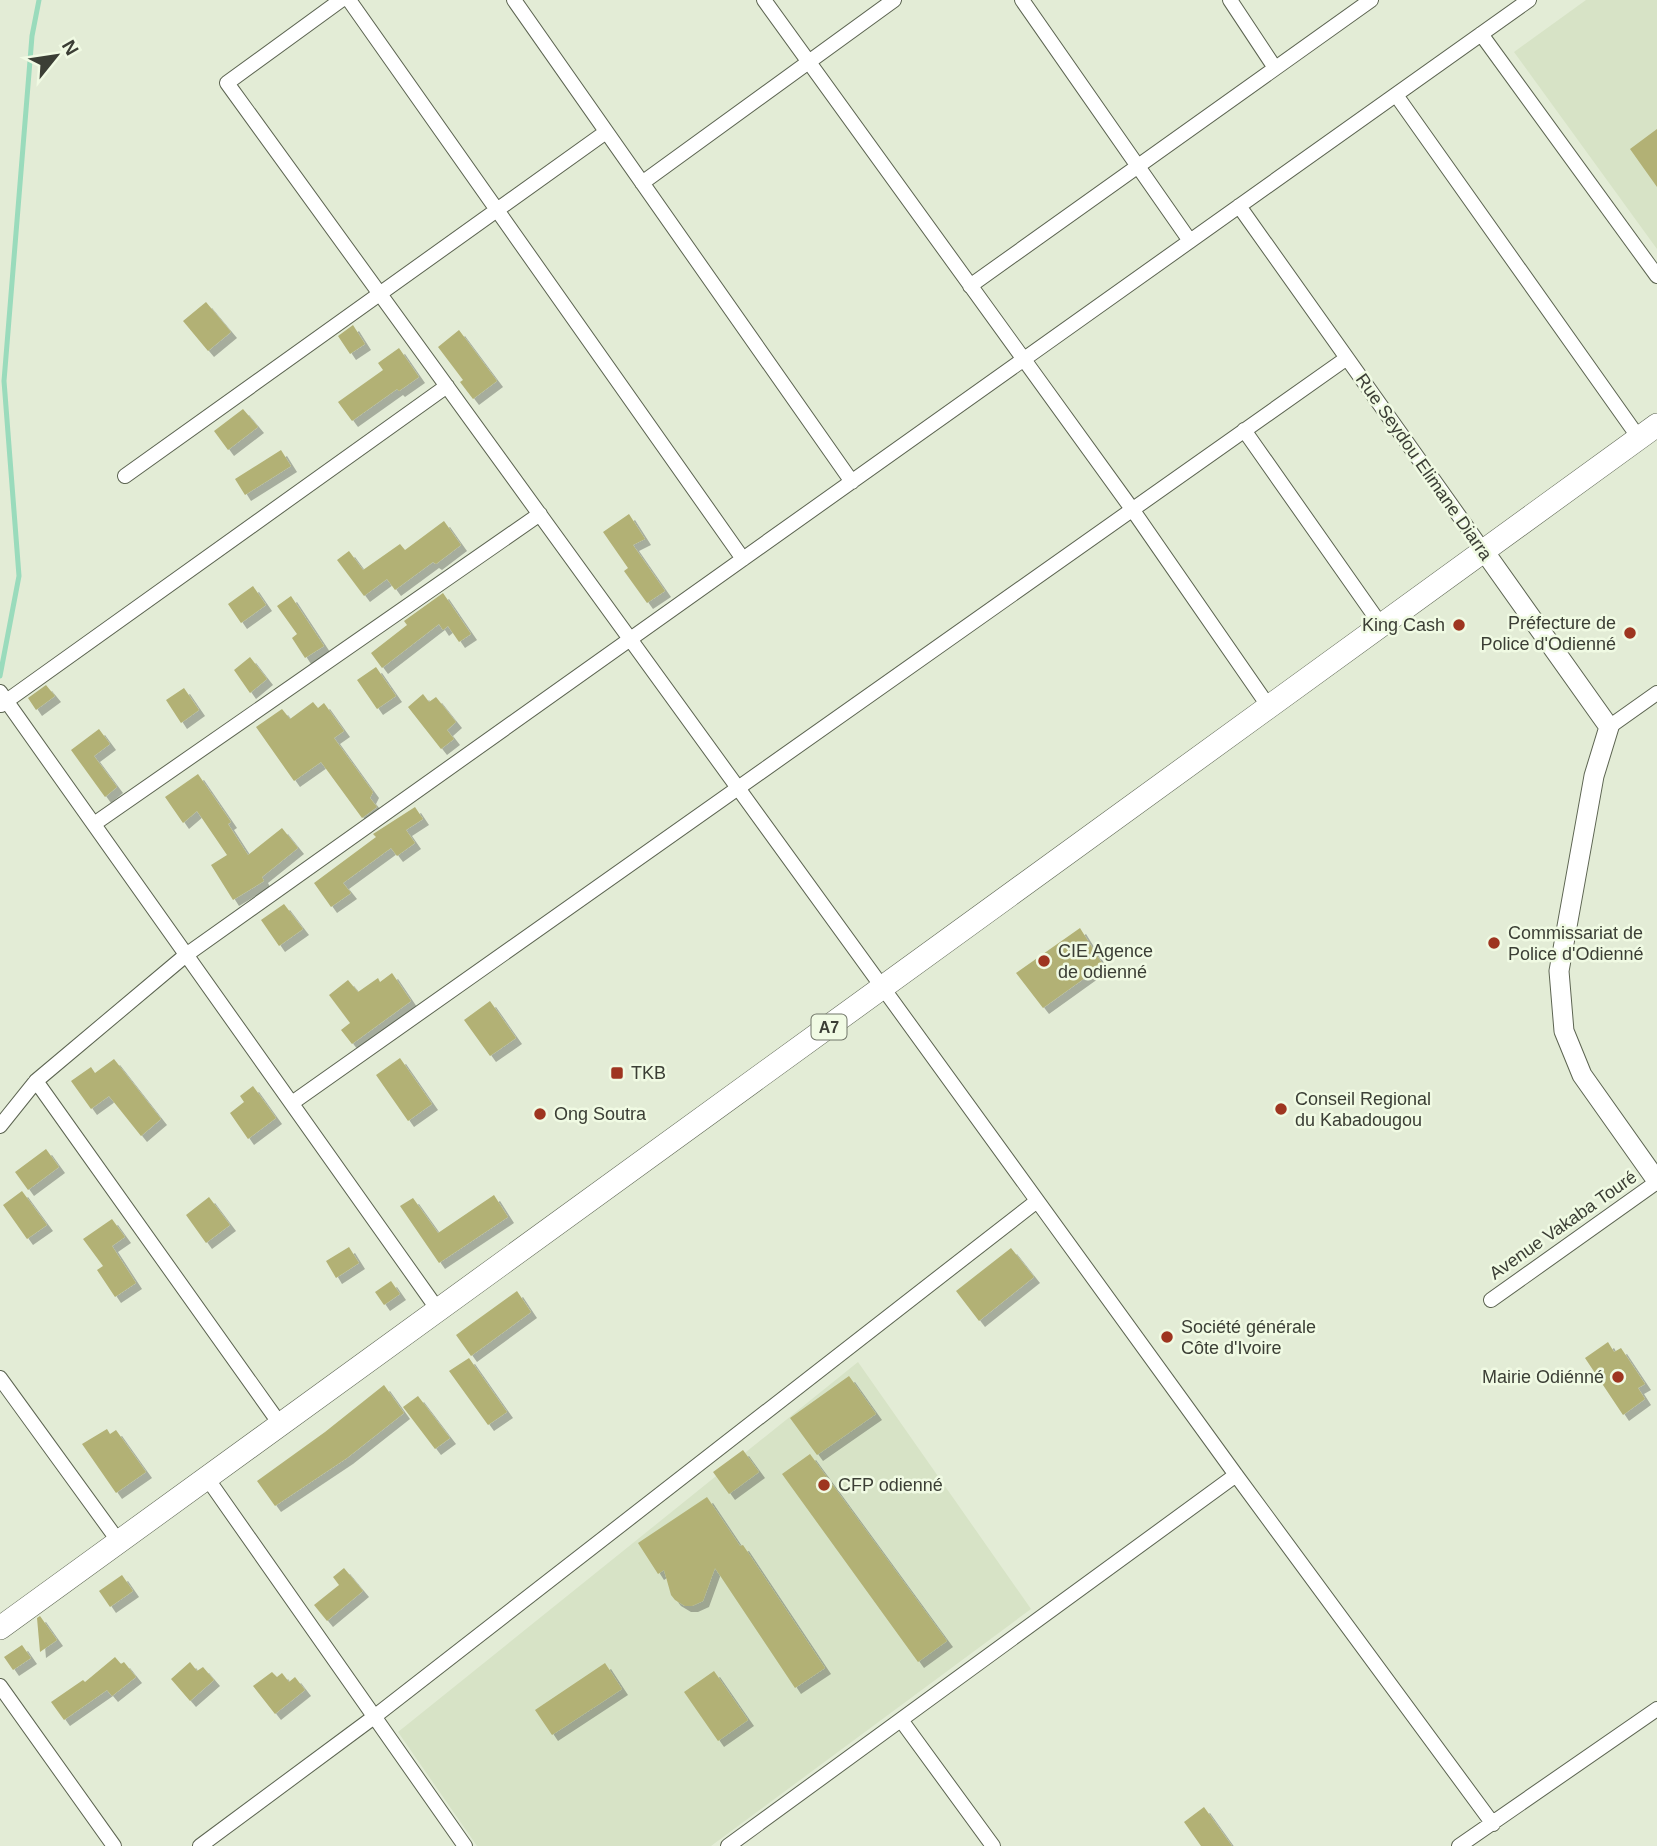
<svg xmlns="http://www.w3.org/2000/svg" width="1657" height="1846" viewBox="0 0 1657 1846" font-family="Helvetica,sans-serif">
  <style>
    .built { fill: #d7e3c6 }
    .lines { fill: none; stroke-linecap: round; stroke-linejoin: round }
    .stream { stroke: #9adbbc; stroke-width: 5 }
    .building { fill: #b2b175; filter: url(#shadow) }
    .street-casing { stroke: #5c6451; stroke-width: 16 }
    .secondary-casing { stroke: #5c6451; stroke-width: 21 }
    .primary-casing { stroke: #5c6451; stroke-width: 24 }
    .street { stroke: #fff; stroke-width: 14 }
    .secondary { stroke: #fff; stroke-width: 19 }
    .primary { stroke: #fff; stroke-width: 23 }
    .poi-dot { fill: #9e3520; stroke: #f0fae3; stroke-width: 2.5 }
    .labels { text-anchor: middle; stroke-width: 5; stroke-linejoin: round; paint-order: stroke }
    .shield { fill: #f0fae3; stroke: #717669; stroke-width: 2 }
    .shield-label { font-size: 16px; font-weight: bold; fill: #3b3e35 }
    .street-label { font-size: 18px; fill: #3b3e35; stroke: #f0fae3 }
    .poi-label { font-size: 18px; fill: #3b3e35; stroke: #f0fae3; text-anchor: start }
  </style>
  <defs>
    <filter id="shadow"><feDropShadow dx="6" dy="6" stdDeviation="0" flood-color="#0004"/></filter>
  </defs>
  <rect width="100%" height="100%" fill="#e3ecd6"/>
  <path class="built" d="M 1586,0 L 1657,0 L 1657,249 L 1514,52 Z
    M 858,1362 L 1031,1609 L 711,1846 L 477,1846 L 398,1732 Z"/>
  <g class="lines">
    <path class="stream" d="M 0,676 L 19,576 L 4,381 L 32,36 L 39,0"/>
  </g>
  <path class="building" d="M 1657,129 L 1657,187 L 1630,149 Z
    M 206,302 L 231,332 L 208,351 L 183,321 Z
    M 353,325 L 365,344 L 350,354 L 338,336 Z
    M 459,330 L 497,381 L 473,399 L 460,382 L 463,380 L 438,347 Z
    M 399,348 L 419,377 L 399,391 L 397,389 L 352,421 L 338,402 L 383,370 L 378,363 Z
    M 243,409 L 258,427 L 228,450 L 214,431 Z
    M 281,450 L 291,466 L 245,495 L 235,479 Z
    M 629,514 L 645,539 L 633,545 L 665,591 L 647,603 L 624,571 L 628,568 L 603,532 Z
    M 444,521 L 461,545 L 436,564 L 433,562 L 395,590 L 387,579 L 364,596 L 337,560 L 349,551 L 363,570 L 400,544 L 405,550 Z
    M 253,586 L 266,605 L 241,623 L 228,604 Z
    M 443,593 L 471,634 L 459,642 L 448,626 L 443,630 L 439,624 L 382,668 L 371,653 L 407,625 L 404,621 Z
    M 291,596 L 324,646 L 305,658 L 292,638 L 297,634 L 277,606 Z
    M 250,657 L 267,679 L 250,693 L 234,670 Z
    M 376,667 L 396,696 L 377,709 L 357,680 Z
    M 46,685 L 55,696 L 36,710 L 28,698 Z
    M 184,688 L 199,710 L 181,723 L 166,700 Z
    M 423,694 L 429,702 L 436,697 L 456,722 L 447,730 L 454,739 L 441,749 L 408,707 Z
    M 313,702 L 318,708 L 324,703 L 344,731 L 334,738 L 373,792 L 370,798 L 377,807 L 362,818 L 321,762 L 294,781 L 256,727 L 282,709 L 290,719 Z
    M 99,729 L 110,744 L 94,756 L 117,787 L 105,797 L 71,750 Z
    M 198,774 L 231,822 L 228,824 L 248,855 L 282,828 L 298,848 L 262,877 L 264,881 L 233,900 L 211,865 L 227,855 L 197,811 L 183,823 L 165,797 Z
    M 415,807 L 423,819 L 406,830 L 415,843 L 397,856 L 391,848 L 343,883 L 351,893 L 331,907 L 314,883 L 376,837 L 373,834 Z
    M 284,904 L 303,929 L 279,946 L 261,920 Z
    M 1080,928 L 1103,965 L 1043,1008 L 1016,973 Z
    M 392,973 L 411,1001 L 352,1044 L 341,1030 L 350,1023 L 329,995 L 348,980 L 358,992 L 378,978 L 380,982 Z
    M 490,1001 L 516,1038 L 490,1056 L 464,1020 Z
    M 400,1058 L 432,1104 L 408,1121 L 376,1075 Z
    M 114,1059 L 161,1119 L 141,1136 L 109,1096 L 91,1109 L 71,1081 L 91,1067 L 95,1073 Z
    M 253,1086 L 276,1118 L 248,1139 L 230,1113 L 244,1102 L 240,1096 Z
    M 46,1149 L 59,1167 L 28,1190 L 15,1172 Z
    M 22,1191 L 47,1225 L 27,1239 L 3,1205 Z
    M 494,1195 L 508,1217 L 439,1263 L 400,1206 L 413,1198 L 438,1233 Z
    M 209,1197 L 230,1225 L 206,1243 L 186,1215 Z
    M 112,1219 L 125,1237 L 112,1246 L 136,1283 L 115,1297 L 97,1270 L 103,1266 L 83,1239 Z
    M 349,1247 L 359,1263 L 336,1278 L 326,1261 Z
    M 1011,1248 L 1034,1277 L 979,1321 L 956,1291 Z
    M 391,1281 L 400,1294 L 384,1305 L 375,1292 Z
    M 517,1291 L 531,1312 L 471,1356 L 456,1335 Z
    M 1608,1342 L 1614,1352 L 1621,1348 L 1645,1384 L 1638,1388 L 1645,1399 L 1623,1415 L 1585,1358 Z
    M 469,1358 L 507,1412 L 488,1425 L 449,1371 Z
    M 849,1376 L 876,1414 L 817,1455 L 790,1418 Z
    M 384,1385 L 404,1413 L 347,1458 L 275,1506 L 257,1481 L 325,1432 Z
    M 418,1396 L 450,1438 L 435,1449 L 403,1407 Z
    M 107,1429 L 110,1434 L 116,1430 L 146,1472 L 116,1493 L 82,1444 Z
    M 743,1450 L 759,1472 L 729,1494 L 713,1472 Z
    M 810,1454 L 947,1641 L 918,1662 L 782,1474 Z
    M 707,1497 L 740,1546 L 743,1545 L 825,1668 L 795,1688 L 715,1568 L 703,1601 L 692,1606 L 685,1606 L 675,1600 L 671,1595 L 664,1570 L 658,1574 L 638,1543 Z
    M 344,1568 L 363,1591 L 327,1621 L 314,1605 L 339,1585 L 333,1577 Z
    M 122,1575 L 133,1591 L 110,1607 L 99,1591 Z
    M 40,1616 L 57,1640 L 40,1652 L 37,1618 Z
    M 22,1645 L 31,1658 L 13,1670 L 4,1657 Z
    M 115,1657 L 121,1664 L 124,1662 L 136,1677 L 112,1696 L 107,1690 L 64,1720 L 51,1702 L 83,1680 L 85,1682 Z
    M 190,1662 L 197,1671 L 203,1667 L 214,1680 L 190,1701 L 171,1679 Z
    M 605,1663 L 622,1689 L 552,1735 L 535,1710 Z
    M 714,1671 L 748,1720 L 718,1741 L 684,1692 Z
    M 272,1672 L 277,1677 L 282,1673 L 289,1682 L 295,1677 L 305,1690 L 275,1714 L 253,1686 Z
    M 1204,1807 L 1232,1846 L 1201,1846 L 1184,1822 Z"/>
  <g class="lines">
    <defs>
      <path id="street" d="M 341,0 L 227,83 L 1236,1475 L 1493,1824
        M 349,0 L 743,559
        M 514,0 L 852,482
        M 764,0 L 1132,509 L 1269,707
        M 1022,0 L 1190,241
        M 1230,0 L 1275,68
        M 1481,34 L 1657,276
        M 1396,95 L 1639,438
        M 642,183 L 894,0
        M 1239,206 L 1484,551
        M 970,286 L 1371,0
        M 1244,430 L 1381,625
        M 125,476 L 606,132
        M 0,692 L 438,1310
        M 1,705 L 447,386
        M 1609,727 L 1657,693
        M 94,824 L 540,514
        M 36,1081 L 280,1424
        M 292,1103 L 1347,358
        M 0,1126 L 36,1081 L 186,955 L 1529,0
        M 1491,1300 L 1657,1182
        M 0,1378 L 119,1542
        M 207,1478 L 465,1846
        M 0,1686 L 114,1846
        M 901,1720 L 993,1846
        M 200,1846 L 374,1717 L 1037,1201
        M 728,1846 L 1236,1475
        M 1459,1846 L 1657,1709"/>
      <path id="secondary" d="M 1484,551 L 1609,727 L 1594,776 L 1559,971 L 1564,1031 L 1582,1075 L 1657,1181"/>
      <path id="primary" d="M 0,1628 L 1657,425"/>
    </defs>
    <use href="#street" class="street-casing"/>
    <use href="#secondary" class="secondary-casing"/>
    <use href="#primary" class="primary-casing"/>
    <use href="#street" class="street"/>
    <use href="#secondary" class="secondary"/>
    <use href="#primary" class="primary"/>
  </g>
  <g class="poi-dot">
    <circle cx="1459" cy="625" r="7"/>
    <circle cx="1630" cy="633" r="7"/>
    <circle cx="1494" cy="943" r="7"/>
    <circle cx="1044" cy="961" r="7"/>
    <rect x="610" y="1066" width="14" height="14" rx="3.5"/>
    <circle cx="1281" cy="1109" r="7"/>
    <circle cx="540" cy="1114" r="7"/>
    <circle cx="1167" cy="1337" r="7"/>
    <circle cx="1618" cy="1377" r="7"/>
    <circle cx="824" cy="1485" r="7"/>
  </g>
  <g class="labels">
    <rect class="shield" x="811.5" y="1014.5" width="35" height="25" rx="5"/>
    <g class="shield-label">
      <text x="829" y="1033">A7</text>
    </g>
    <g class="street-label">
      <text transform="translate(1424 467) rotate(55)" y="6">Rue Seydou Elimane Diarra</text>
      <text transform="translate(1563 1225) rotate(-35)" y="6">Avenue Vakaba Touré</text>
    </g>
    <g class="poi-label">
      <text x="1616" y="629" text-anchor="end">Préfecture de<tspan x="1616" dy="21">Police d'Odienné</tspan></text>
      <text x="1445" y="631" text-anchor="end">King Cash</text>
      <text x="1508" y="939">Commissariat de<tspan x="1508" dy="21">Police d'Odienné</tspan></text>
      <text x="1058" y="957">CIE Agence<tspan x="1058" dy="21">de odienné</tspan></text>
      <text x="631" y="1079">TKB</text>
      <text x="1295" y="1105">Conseil Regional<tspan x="1295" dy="21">du Kabadougou</tspan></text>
      <text x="554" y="1120">Ong Soutra</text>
      <text x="1181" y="1333">Société générale<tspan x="1181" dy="21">Côte d'Ivoire</tspan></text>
      <text x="1604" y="1383" text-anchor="end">Mairie Odiénné</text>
      <text x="838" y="1491">CFP odienné</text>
    </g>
  </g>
  <g transform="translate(56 56) rotate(60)" stroke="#f0fae3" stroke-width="5" paint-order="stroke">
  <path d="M0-5L12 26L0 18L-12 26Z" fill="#3b3e35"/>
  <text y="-10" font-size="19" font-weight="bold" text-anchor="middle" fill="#3b3e35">N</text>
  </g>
</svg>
